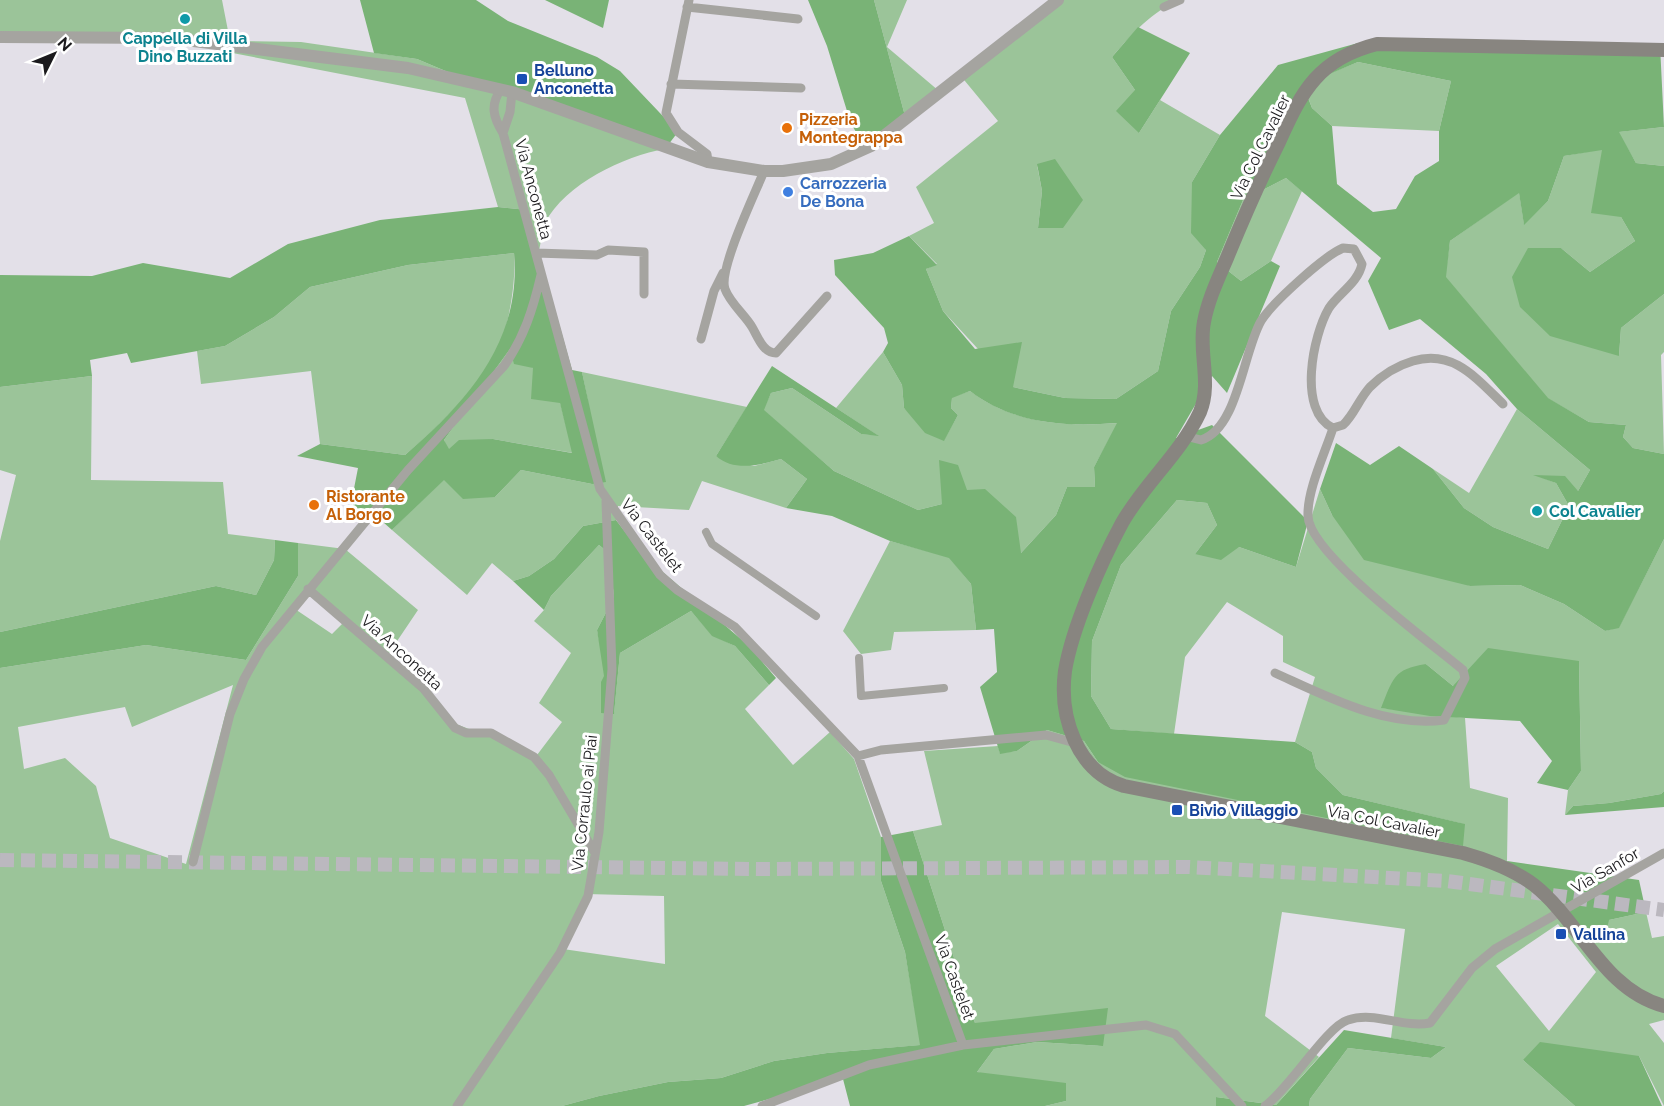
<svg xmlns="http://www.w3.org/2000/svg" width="1664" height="1106" viewBox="0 0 1664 1106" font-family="Raleway,sans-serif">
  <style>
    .green { fill: #9bc499; fill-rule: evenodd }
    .forest { fill: #79b376; fill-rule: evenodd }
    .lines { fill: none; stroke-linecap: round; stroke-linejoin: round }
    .secondary-tunnel { stroke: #bbb8bf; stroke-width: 14; stroke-dasharray: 14 7; stroke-linecap: butt }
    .pedestrian { stroke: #a5a4a0; stroke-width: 8 }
    .minor { stroke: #a5a4a0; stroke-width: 9 }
    .tertiary { stroke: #a5a4a0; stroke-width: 12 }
    .secondary { stroke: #888580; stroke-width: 14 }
    .culture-dot { fill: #0f9aa8; stroke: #fff; stroke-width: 2 }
    .transit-dot { fill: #1a4fb4; stroke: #fff; stroke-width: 2 }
    .food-dot { fill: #e8710a; stroke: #fff; stroke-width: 2 }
    .shop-dot { fill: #3f7fe0; stroke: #fff; stroke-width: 2 }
    .labels { text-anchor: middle; stroke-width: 6; stroke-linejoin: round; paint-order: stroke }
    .culture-label { font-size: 16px; font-weight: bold; fill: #0d838f; stroke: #fff }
    .transit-label { font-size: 16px; font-weight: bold; fill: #164399; stroke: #fff; text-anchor: start }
    .food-label { font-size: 16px; font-weight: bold; fill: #c56008; stroke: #fff; text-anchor: start }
    .street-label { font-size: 16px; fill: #1b1a1d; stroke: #fff }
    .shop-label { font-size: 16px; font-weight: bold; fill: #366cbe; stroke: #fff; text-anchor: start }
  </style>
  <rect width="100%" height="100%" fill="#e3e0e8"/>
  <path class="green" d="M 0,0 L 222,0 L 230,41 L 301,42 L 417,59 L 455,75 L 665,149 C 624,156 565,184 545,223 C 542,231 541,242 539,251 L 527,210 L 498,207 L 465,98 L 222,51 L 229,42 L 0,35 Z
    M 874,0 L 907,0 L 887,47 L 939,91 L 905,116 Z
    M 1053,0 L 1180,0 C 1151,12 1133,33 1112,57 L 1135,90 L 1139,133 L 1160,100 L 1220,135 L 1192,182 L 1206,250 L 1200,267 L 1171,311 L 1158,371 L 1116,399 L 1065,398 L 1013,387 L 943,311 L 926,269 L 937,264 L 909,236 L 934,223 L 916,187 L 998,121 L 960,75 ZM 1037,165 L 1063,228 L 1038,228 L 1042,191 Z
    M 1358,62 L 1451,81 L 1439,131 L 1332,126 L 1312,108 L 1303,84 Z
    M 1664,127 L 1664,166 L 1636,163 L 1618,132 Z
    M 1602,149 L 1621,217 L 1635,241 L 1590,272 L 1561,248 L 1619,356 L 1621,328 L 1664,294 L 1664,352 L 1661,355 L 1664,454 L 1633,448 L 1623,437 L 1626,425 L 1589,422 L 1547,398 L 1445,277 L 1450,241 L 1519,192 L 1524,224 L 1548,201 L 1564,156 Z
    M 1286,178 L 1302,191 L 1271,261 L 1241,281 L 1217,262 L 1243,200 Z
    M 514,253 C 516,282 510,316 501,344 C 489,378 433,432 405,455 L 320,444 L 311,371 L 201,384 L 197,351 L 225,346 L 274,317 L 310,287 L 408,265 Z
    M 510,349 L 533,368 L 560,402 L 573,453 L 493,439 L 448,450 L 444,440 Z
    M 883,352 L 902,385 L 904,408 L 944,440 L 958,415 L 951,408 L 952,397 L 970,391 C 1014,424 1065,427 1118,423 L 1094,467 L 1095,487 L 1067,487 L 1056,515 L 1020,554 L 942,504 L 918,510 L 834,471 L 763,410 L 771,393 L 792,388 L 861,434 L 877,435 L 836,408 Z
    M 582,372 L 747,407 L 716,456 L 754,466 L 781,459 L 807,479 L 786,508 L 702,481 L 689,510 L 618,506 L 616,520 L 583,526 L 554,559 L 529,576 L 513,581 L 492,563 L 467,595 L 392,530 L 444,479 L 495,497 L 521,470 L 592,484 L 588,401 Z
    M 92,376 L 91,480 L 223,482 L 228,534 L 275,540 L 274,560 L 256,595 L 216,586 L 0,632 L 0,541 L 16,475 L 0,470 L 0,387 Z
    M 1517,409 L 1590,470 L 1578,491 L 1536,475 L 1556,483 L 1569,506 L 1548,549 L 1493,527 L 1464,508 L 1433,469 L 1469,493 Z
    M 1320,489 L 1332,515 L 1470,586 L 1520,585 L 1564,604 L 1605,631 L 1619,627 L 1664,539 L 1664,791 L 1661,794 L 1609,803 L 1573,806 L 1565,815 L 1568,790 L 1581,771 L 1579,661 L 1453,686 L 1426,664 L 1382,708 L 1465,718 L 1470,788 L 1508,798 L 1507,861 L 1609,920 L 1646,912 L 1652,938 L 1664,936 L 1664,1020 L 1649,1024 L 1664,1043 L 1664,1106 L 1639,1056 L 1523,1060 L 1575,1106 L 1309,1106 L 1310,1099 L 1348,1048 L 1431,1058 L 1446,1047 L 1391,1038 L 1405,929 L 1282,912 L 1265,1016 L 1319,1057 L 1276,1105 L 1216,1097 L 1216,1106 L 1045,1106 L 1066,1101 L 977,1072 L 994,1049 L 1037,1042 L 1103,1046 L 975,1023 L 913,831 L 942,825 L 924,751 L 998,746 L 1000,753 L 1017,751 L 1047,730 L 1084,741 L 1098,762 L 1464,824 L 1343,795 L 1316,768 L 1312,752 L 1295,742 L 1315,677 L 1283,662 L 1283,636 L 1227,602 L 1185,657 L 1174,734 L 1111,729 L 1091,696 L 1092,641 L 1121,565 L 1177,500 L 1207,503 L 1217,525 L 1195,554 L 1239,547 L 1296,567 ZM 1558,924 L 1596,972 L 1549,1031 L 1496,966 Z
    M 890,541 L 949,557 L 971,584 L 976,630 L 894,632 L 891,650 L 861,654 L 843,631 Z
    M 298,543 L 345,549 L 418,610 L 387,656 L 456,724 L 537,755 L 562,722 L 539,703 L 571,653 L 534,621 L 544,610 L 551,596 L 599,545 L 609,553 L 614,597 L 597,630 L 614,713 L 620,653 L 691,611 L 712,635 L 735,646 L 769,685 L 745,709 L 793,765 L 830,732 L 854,759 L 881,837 L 881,881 L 905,952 L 921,1045 L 827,1053 L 774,1061 L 721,1078 L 668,1082 L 599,1096 L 562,1106 L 0,1106 L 0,668 L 146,645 L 246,660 L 298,576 ZM 308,588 L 345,621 L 332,634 L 292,607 ZM 233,685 L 186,864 L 110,838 L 96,786 L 65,758 L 24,769 L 18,727 L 125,707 L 132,727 ZM 586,894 L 664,896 L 665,964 L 563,949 Z"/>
  <path class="forest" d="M 360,0 L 476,0 L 508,21 L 597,57 L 620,71 L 678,132 L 665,149 L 455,75 L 417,59 L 374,53 Z
    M 545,0 L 609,0 L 603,28 Z
    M 808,0 L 874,0 L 905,116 L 865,146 L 851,124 L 827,46 Z
    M 1138,27 L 1190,53 L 1139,133 L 1116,111 L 1135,90 L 1112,57 Z
    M 1358,43 L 1660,45 L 1664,127 L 1619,132 L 1636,163 L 1664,166 L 1664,294 L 1621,328 L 1619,356 L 1550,336 L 1520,307 L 1512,277 L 1528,248 L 1561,248 L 1590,272 L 1635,241 L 1621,217 L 1591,213 L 1602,150 L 1564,156 L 1548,201 L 1524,225 L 1519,193 L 1450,241 L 1446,277 L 1548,398 L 1589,422 L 1626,425 L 1623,437 L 1633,448 L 1664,454 L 1664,539 L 1619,628 L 1605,631 L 1564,604 L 1520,585 L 1470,586 L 1364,560 L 1332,515 L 1320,489 L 1336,443 L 1370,465 L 1399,446 L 1433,469 L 1464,508 L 1493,527 L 1548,549 L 1569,506 L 1556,483 L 1533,475 L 1565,476 L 1578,491 L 1590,470 L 1517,409 L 1486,374 L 1420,319 L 1389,330 L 1368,281 L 1381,258 L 1286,178 L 1243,200 L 1217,262 L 1241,281 L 1271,261 L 1280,266 L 1227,393 L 1212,376 L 1176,438 L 1212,425 L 1308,521 L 1296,567 L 1239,547 L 1221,560 L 1195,554 L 1217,525 L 1207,503 L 1177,500 L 1121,565 L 1092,641 L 1091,696 L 1111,729 L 1295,742 L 1312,752 L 1316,768 L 1343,795 L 1465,824 L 1463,846 L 1125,777 L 1098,762 L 1084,741 L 1047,730 L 1017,751 L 1000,754 L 980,687 L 997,672 L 994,629 L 976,630 L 971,584 L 949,558 L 890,541 L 832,516 L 786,508 L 807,479 L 781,459 C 760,465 734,472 716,456 L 772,366 L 879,436 L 861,434 L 792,388 L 771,393 L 764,410 L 834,471 L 918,510 L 942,504 L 939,460 L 958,465 L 967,490 L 985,489 L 1016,517 L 1021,553 L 1056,515 L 1067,487 L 1095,487 L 1094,467 L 1117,423 C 1065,427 1013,424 970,391 L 952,398 L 951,408 L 958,415 L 944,441 L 925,433 L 904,408 L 902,385 L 883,352 L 888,343 L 884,328 L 835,275 L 834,260 L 873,253 L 909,236 L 937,265 L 926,269 L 943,311 L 975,349 L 1022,342 L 1013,387 L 1065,398 L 1116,399 L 1158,371 L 1171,311 L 1200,267 L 1206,250 L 1191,233 L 1192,182 L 1220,135 L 1278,65 ZM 1358,62 L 1451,81 L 1439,131 L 1439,161 L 1415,176 L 1396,209 L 1373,212 L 1337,184 L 1332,126 L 1312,108 L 1303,85 Z
    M 1055,159 L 1083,200 L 1063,228 L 1038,228 L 1042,191 L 1037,164 Z
    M 498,207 L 527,210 L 572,370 L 582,372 L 606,482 L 592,484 L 521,470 L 495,497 L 463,499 L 444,480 L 392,530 L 375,515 L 350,509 L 358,468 L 297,456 L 320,444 L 405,455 C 467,402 522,341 514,253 L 408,265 L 310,287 L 274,317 L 225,346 L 131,363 L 127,353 L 90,360 L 92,376 L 0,387 L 0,275 L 92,276 L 143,263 L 230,278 L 288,244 L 380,220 ZM 510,349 L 514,364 L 533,368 L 531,399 L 560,403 L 572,453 L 493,439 L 459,440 L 449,449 L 444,440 Z
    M 616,520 L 643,555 L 749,646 L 776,678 L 769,685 L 735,646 L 712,636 L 691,611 L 620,653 L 614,714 L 601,713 L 601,682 L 604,676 L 597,630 L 614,597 L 609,553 L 599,545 L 551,596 L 544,610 L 513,581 L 529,576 L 554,559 L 583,526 Z
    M 275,540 L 298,543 L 298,576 L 246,660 L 146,645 L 0,668 L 0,632 L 216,586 L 256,595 L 274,560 Z
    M 1488,648 L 1579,661 L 1581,771 L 1568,790 L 1537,783 L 1552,761 L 1520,721 L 1430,716 L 1381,708 C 1393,679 1393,669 1426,664 L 1453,686 Z
    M 1664,791 L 1664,807 L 1565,815 L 1573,806 L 1609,803 L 1661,794 Z
    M 913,831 L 975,1023 L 1108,1008 L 1103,1046 L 1037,1042 L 994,1049 L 977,1072 L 1066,1083 L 1066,1101 L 1045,1106 L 850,1106 L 843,1079 L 744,1106 L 562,1106 L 599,1096 L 668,1082 L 721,1078 L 774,1061 L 827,1053 L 920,1045 L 905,952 L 881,881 L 881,837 Z
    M 1507,861 L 1639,880 L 1646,912 L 1609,920 L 1604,941 L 1589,937 Z
    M 1344,1030 L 1446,1047 L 1431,1058 L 1348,1048 L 1310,1099 L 1309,1106 L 1216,1106 L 1216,1097 L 1276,1105 Z
    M 1540,1042 L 1639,1056 L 1662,1106 L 1575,1106 L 1523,1060 Z"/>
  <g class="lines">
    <path class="secondary-tunnel" d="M 0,860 L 756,869 L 1189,867 L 1447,881 L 1664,910"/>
    <path class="pedestrian" d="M 706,532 L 712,544 L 816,616
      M 859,658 L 861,696 L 944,688"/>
    <path class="minor" d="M 689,0 L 666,113 L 678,132 L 707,154 L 708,162
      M 687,7 L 798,19
      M 1164,7 L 1180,0
      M 671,84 L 801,88
      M 501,89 C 490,105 493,117 503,133 L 600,489 L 660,575 L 677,590 L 735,627 L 858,756 L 963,1045
      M 503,133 L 510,112 L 512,92
      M 764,171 C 755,194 718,270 725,289 C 730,303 745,315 752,327 C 758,337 763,353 776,353 L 827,296
      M 536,253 L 597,255 L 608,250 L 644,252 L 644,294
      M 701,339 L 714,291 L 723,273
      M 1185,436 L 1201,440 C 1238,429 1243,352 1261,321 C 1272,303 1324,256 1343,248 L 1354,249 L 1362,264 C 1358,283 1339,293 1329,308 C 1313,335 1297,411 1333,428 L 1343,425 C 1354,415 1359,399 1370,387 C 1382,375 1396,366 1413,361 C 1453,349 1476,378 1503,404
      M 308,589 L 423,688 L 455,728 L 466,733 L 491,733 L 534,757 L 549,775 L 595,853
      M 1275,673 C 1326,696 1386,728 1444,720 L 1465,678 L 1463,670 C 1431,643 1309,554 1308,516 C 1307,490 1325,453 1333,428
      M 858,756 L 881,750 L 1046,735 L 1075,743
      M 193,862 L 230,714 L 244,679 L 262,647 L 408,470 L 504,366 C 524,338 533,309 541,275
      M 457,1106 L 560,953 L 588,896 L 599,832 L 612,669 L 606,501
      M 762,1106 L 869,1065 L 963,1045 L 1146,1025 L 1175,1034 L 1242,1106
      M 1265,1106 C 1289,1089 1327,1026 1348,1020 C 1375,1011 1402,1028 1430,1023 L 1472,968 L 1495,949 L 1664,853"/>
    <path class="tertiary" d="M 0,37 L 170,38 L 408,68 L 512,92 L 708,162 L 764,171 L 783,171 L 831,164 L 871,146 L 1058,0"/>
    <path class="secondary" d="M 1664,50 L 1377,44 C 1353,50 1331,61 1315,79 C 1299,97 1289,120 1279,142 C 1260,180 1243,219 1227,258 C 1218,279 1208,300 1204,322 C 1198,351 1212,383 1200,412 C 1181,453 1144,484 1122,523 C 1101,562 1072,628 1065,671 C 1059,717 1077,772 1124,786 L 1463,853 C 1488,860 1513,869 1534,885 C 1580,921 1603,990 1664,1006"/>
  </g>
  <g class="culture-dot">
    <circle cx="185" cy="19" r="6"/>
    <circle cx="1537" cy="511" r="6"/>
  </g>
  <g class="transit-dot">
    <rect x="516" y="73" width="12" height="12" rx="3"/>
    <rect x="1171" y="804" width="12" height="12" rx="3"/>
    <rect x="1555" y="928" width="12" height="12" rx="3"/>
  </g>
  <g class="food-dot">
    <circle cx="787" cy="128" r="6"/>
    <circle cx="314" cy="505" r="6"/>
  </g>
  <circle class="shop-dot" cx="788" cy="192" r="6"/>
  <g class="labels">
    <g class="culture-label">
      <text x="185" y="44">Cappella di Villa<tspan x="185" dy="18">Dino Buzzati</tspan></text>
      <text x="1549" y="517" text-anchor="start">Col Cavalier</text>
    </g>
    <g class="transit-label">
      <text x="534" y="76">Belluno<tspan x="534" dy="18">Anconetta</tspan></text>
      <text x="1189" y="816">Bivio Villaggio</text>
      <text x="1573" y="940">Vallina</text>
    </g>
    <g class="food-label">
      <text x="799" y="125">Pizzeria<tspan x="799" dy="18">Montegrappa</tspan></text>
      <text x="326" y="502">Ristorante<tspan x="326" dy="18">Al Borgo</tspan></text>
    </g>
    <g class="street-label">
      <text transform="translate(1260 147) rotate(-64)" y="6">Via Col Cavalier</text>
      <text transform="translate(534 189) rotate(75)" y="6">Via Anconetta</text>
      <text transform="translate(652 535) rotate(52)" y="6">Via Castelet</text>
      <text transform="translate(402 652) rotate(42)" y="6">Via Anconetta</text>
      <text transform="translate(584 803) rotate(-84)" y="6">Via Corraulo ai Piai</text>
      <text transform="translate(1384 821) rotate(11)" y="6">Via Col Cavalier</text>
      <text transform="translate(1605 870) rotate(-30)" y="6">Via Sanfor</text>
      <text transform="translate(955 977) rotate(70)" y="6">Via Castelet</text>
    </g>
    <g class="shop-label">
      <text x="800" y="189">Carrozzeria<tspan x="800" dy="18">De Bona</tspan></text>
    </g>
  </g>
  <g transform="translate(54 54) rotate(47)" stroke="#ffffff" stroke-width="4.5" paint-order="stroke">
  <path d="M0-4.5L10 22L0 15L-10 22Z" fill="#1b1a1d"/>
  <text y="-9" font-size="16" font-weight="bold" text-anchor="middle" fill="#1b1a1d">N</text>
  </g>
</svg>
